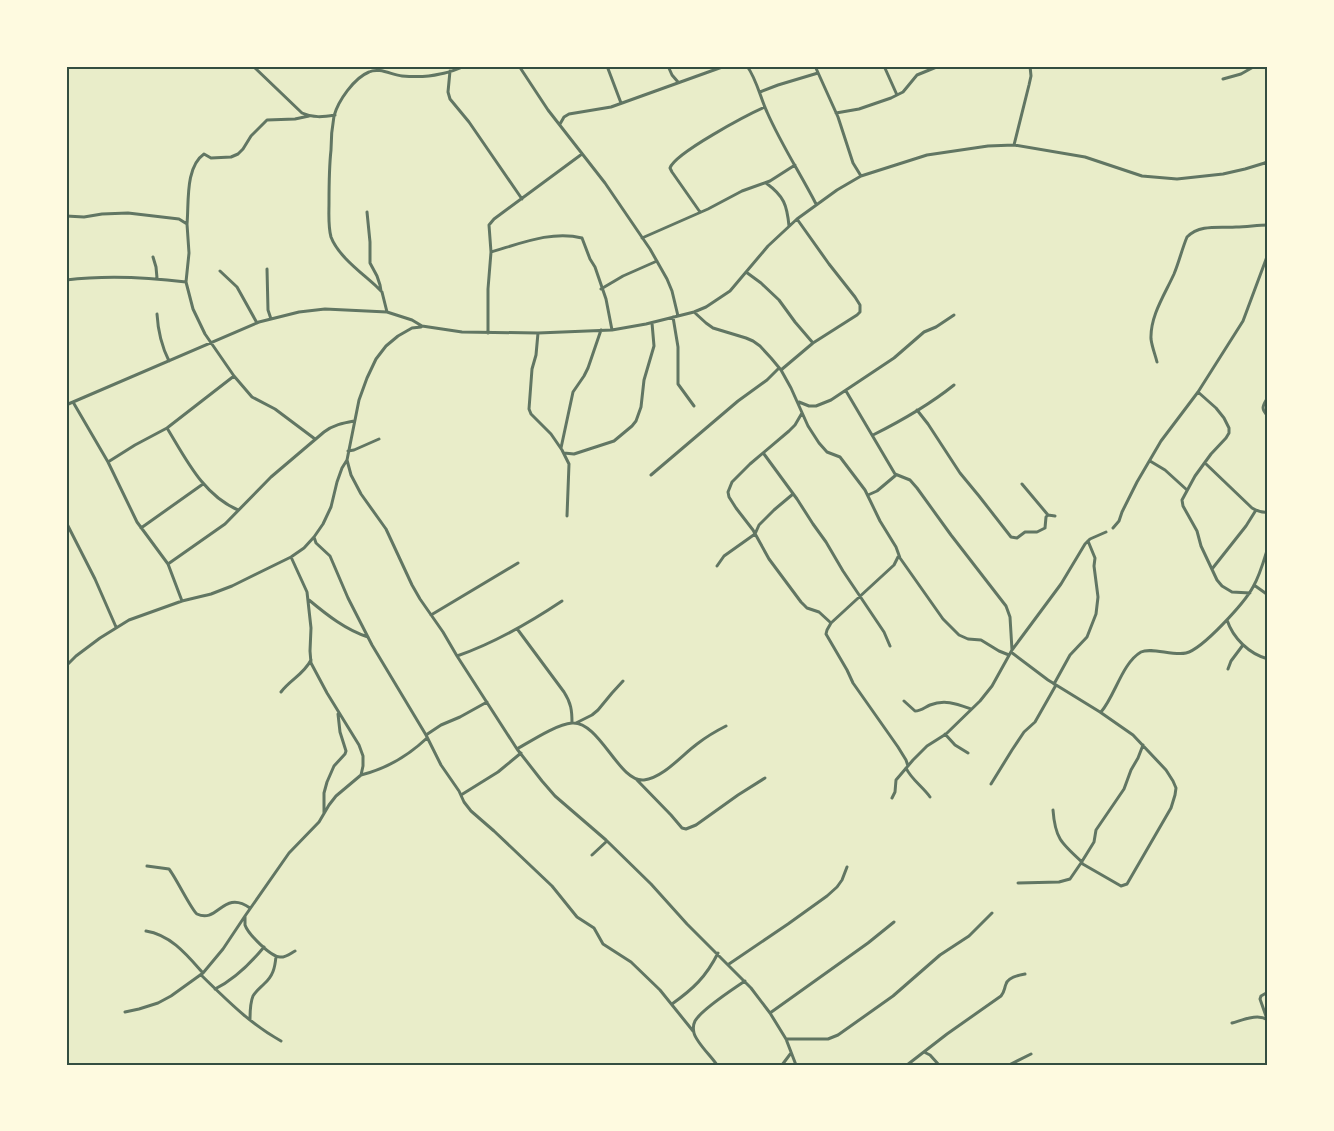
<svg xmlns="http://www.w3.org/2000/svg" width="1334" height="1131" viewBox="0 0 1334 1131" font-family="'Alegreya Sans',sans-serif">
  <style>
    .lines { fill: none; stroke-linecap: round; stroke-linejoin: round }
    .minor { stroke: #617663; stroke-width: 3 }
    .neatline { fill: none; stroke: #344e41; stroke-width: 2 }
  </style>
  <rect width="100%" height="100%" fill="#e9edc9"/>
  <g class="lines">
    <path class="minor" d="M 253,66 L 302,113 C 313,118 323,117 335,115
      M 519,66 L 548,110 L 605,183 L 650,249 L 667,279 L 672,291 L 678,316
      M 607,66 L 621,103
      M 668,66 L 672,75 L 678,82
      M 747,66 C 757,80 760,97 767,112 C 781,144 800,173 816,204
      M 815,66 L 838,117 L 853,163 L 861,176
      M 884,66 L 897,95
      M 450,71 L 448,92 L 450,99 L 469,122 L 522,199
      M 1223,79 L 1241,74 L 1255,66
      M 760,92 L 778,85 L 818,73
      M 836,113 L 859,109 L 891,98 L 903,92 L 917,75 L 939,66
      M 560,124 L 564,117 L 569,114 L 611,107 L 725,66
      M 1014,145 L 1029,85 L 1031,76 L 1030,66
      M 1266,162 L 1268,168
      M 766,183 C 784,196 787,205 789,226
      M 367,212 L 370,242 L 370,263 L 377,276 L 380,285 L 381,291
      M 700,212 L 672,172 L 670,168 C 675,153 747,115 765,107
      M 66,216 L 84,217 L 102,214 L 128,213 L 179,219 L 187,224 L 189,253 L 186,282 L 193,309 L 205,334 L 234,376 L 252,397 L 275,409 L 315,439
      M 187,224 C 189,203 185,167 204,154 L 211,158 L 231,157 L 238,154 L 243,149 L 251,136 L 267,120 L 295,119 L 309,116
      M 642,238 L 708,209 L 742,191 L 770,181 L 795,165
      M 491,252 C 519,244 552,230 582,238 L 590,259 L 595,267 L 606,299 L 612,330
      M 153,257 L 156,267 L 157,278
      M 267,269 L 268,310 L 271,319
      M 220,271 L 237,287 L 257,323
      M 746,272 L 761,283 L 779,300 L 795,322 L 813,343
      M 66,280 C 106,275 146,277 186,282
      M 601,289 L 623,276 L 657,261
      M 387,312 L 382,292 L 377,287 C 362,273 338,256 331,237 C 328,226 329,214 329,203 C 329,185 329,168 331,150 C 331,139 332,127 334,116 C 338,101 354,78 369,72 C 379,67 392,75 402,76 C 414,77 428,77 440,74 C 449,73 457,69 465,66
      M 694,312 L 706,323 L 713,328 L 746,338 L 753,341 L 760,346 L 771,358 L 781,370 L 791,388 L 808,426 L 819,443 L 827,452 L 840,457 L 865,490 L 880,521 L 896,547 L 900,558 L 943,619 L 959,635 L 968,639 L 981,640 L 999,651 L 1009,655
      M 157,314 C 158,332 161,345 169,361
      M 673,317 L 678,347 L 678,384 L 694,406
      M 421,327 L 412,328 L 398,336 L 386,346 L 376,359 L 367,378 L 359,400 L 347,460 L 351,475 L 361,494 L 386,529 L 412,585 L 420,599 L 443,632 L 457,656 L 517,749 L 542,781 L 555,796 L 606,840 L 651,884 L 687,924 L 751,988 L 770,1013 L 786,1039 L 796,1065
      M 488,333 L 488,289 L 491,252 L 489,225 L 494,219 L 582,154
      M 538,333 L 536,355 L 532,369 L 529,409 L 531,414 L 551,434 L 562,450 L 569,464 L 567,516
      M 1157,362 C 1155,354 1152,347 1151,339 C 1150,316 1165,294 1174,274 C 1179,262 1182,249 1187,237 C 1200,224 1219,228 1236,227 C 1247,227 1257,225 1268,225
      M 781,370 L 813,343 L 857,315 L 860,312 L 860,305 L 855,297 L 829,264 L 797,219
      M 846,391 L 895,474 L 910,480 L 917,488 L 951,535 L 1006,606 L 1010,617 L 1012,650
      M 1198,392 L 1216,408 L 1224,418 L 1229,428 L 1229,433 L 1226,438 L 1211,454 L 1195,476 L 1182,500 L 1183,506 L 1197,531 L 1201,546 L 1217,580 L 1222,586 L 1232,592 L 1250,593
      M 1268,397 C 1263,406 1260,408 1268,416
      M 73,402 L 108,462 L 137,522 L 168,564 L 182,601
      M 799,402 L 809,406 L 816,406 L 831,400 L 894,358 L 924,332 L 936,327 L 954,315
      M 66,405 L 259,322 L 299,312 L 325,309 L 387,312 L 412,320 L 422,326 L 462,332 L 538,333 L 612,330 L 646,324 L 694,312 L 706,307 L 730,291 L 768,246 L 797,219 L 837,190 L 861,176 L 927,155 L 988,146 L 1014,145 L 1085,157 L 1142,176 L 1177,179 L 1223,174 L 1245,169 L 1268,162
      M 917,410 L 928,424 L 960,473 L 979,496 L 1011,537 L 1017,538 L 1025,532 L 1037,532 L 1045,528 L 1046,517 L 1048,515 L 1055,516
      M 802,413 L 795,425 L 789,431 L 750,464 L 732,482 L 728,492 L 729,497 L 736,508 L 753,530 L 769,559 L 801,602 L 807,608 L 819,612 L 831,623
      M 167,428 C 186,459 203,495 238,510
      M 873,435 C 901,421 929,405 954,385
      M 561,448 L 573,392 L 584,376 L 588,368 L 601,330
      M 348,451 L 354,450 L 379,439
      M 564,453 L 574,454 L 614,441 L 632,426 L 636,421 L 641,407 L 644,380 L 654,346 L 652,323
      M 764,454 L 797,499 L 813,524 L 826,542 L 843,571 L 884,632 L 890,646
      M 1150,461 L 1165,470 L 1187,490
      M 108,462 L 135,445 L 167,428 L 234,376
      M 1205,463 L 1252,508 C 1257,511 1262,513 1268,512
      M 651,475 L 738,401 L 767,380 L 779,368
      M 1022,484 L 1048,515
      M 868,495 L 877,491 L 896,475
      M 66,522 L 95,579 L 116,627
      M 141,528 L 203,484
      M 1113,528 L 1119,521 L 1122,512 L 1137,482 L 1161,441 L 1198,392 L 1243,321 L 1268,254
      M 314,537 L 316,543 L 330,556 L 348,598 L 372,645 L 426,735 L 441,765 L 459,791 L 464,802 L 471,811 L 494,831 L 552,886 L 577,917 L 594,928 L 603,944 L 631,962 L 660,990 L 693,1031
      M 898,557 L 894,565 L 831,623 L 827,630 L 826,634 L 847,670 L 853,683 L 898,747 L 906,760 L 908,766
      M 168,564 L 225,524 L 271,477 L 324,432 C 333,425 343,423 354,421
      M 717,566 L 724,556 L 755,534 L 759,525 L 774,510 L 793,494
      M 1212,569 L 1246,526 L 1256,510
      M 1254,585 L 1268,595
      M 309,600 C 327,615 346,630 368,637
      M 431,615 L 518,563
      M 1227,620 C 1233,638 1249,654 1268,659
      M 518,630 L 564,692 C 571,703 572,710 572,723
      M 1011,652 L 1048,680 L 1100,712 L 1133,735 L 1166,770 L 1173,781 L 1176,788 L 1175,795 L 1171,808 L 1127,884 L 1121,886 L 1081,863
      M 457,656 C 495,643 529,623 562,601
      M 66,666 L 76,656 L 100,638 L 129,620 L 182,601 L 211,594 L 232,586 L 291,557 L 304,548 L 314,537 L 323,524 L 331,507 L 337,482 L 342,468 L 347,460
      M 1228,669 L 1231,661 L 1243,645
      M 1054,684 L 1070,655 L 1087,637 L 1096,614 L 1098,597 L 1094,566 L 1095,558 L 1088,541
      M 281,692 C 290,680 304,674 311,660
      M 904,701 L 915,711 C 921,711 925,707 930,705 C 945,699 957,704 971,709
      M 1101,712 C 1115,696 1122,663 1141,652 C 1151,647 1173,656 1186,653 C 1203,649 1245,602 1253,587 C 1260,575 1264,560 1268,547
      M 576,723 L 592,715 L 598,710 L 612,693 L 623,681
      M 945,734 L 955,745 L 968,753
      M 426,735 L 441,725 L 460,717 L 487,702
      M 517,749 C 531,741 557,724 572,723 C 600,721 619,783 644,780 C 663,778 682,755 697,744 C 706,737 716,731 726,726
      M 906,768 C 911,779 923,787 930,797
      M 361,775 C 385,769 409,755 427,738
      M 637,780 L 671,815 L 682,828 L 686,829 L 696,825 L 738,795 L 765,778
      M 991,784 L 1012,750 L 1024,732 L 1035,722 L 1056,685
      M 461,795 L 498,772 L 521,753
      M 892,798 L 895,792 L 896,780 L 913,760 L 927,746 L 946,734 L 980,701 L 992,686 L 1012,650 L 1061,584 L 1085,544 L 1090,539 L 1106,532
      M 1053,810 C 1055,838 1061,843 1082,862
      M 324,813 L 324,793 L 327,782 L 334,766 L 345,754 L 346,751 L 340,732 L 338,714
      M 592,855 L 607,841
      M 147,866 L 169,869 C 175,876 192,911 197,914 C 218,924 223,889 250,908
      M 1018,883 L 1059,882 L 1070,879 L 1081,863 L 1094,842 L 1096,830 L 1124,789 L 1131,770 L 1138,758 L 1143,745
      M 245,916 C 245,919 245,922 245,925 C 248,934 271,957 280,957 C 285,958 291,953 295,951
      M 146,931 C 171,935 187,955 203,973
      M 729,964 L 788,924 L 827,896 L 837,887 L 842,880 L 847,867
      M 201,975 C 226,999 250,1024 281,1041
      M 215,989 C 235,979 250,964 264,947
      M 672,1004 C 693,989 706,977 718,953
      M 125,1012 L 139,1009 L 158,1003 L 171,996 L 203,973 L 223,949 L 245,916 L 289,853 L 319,822 L 329,805 L 336,796 L 361,775 L 363,766 L 363,756 L 359,745 L 327,693 L 311,663 L 310,651 L 311,628 L 307,592 L 291,557
      M 770,1013 L 868,943 L 894,922
      M 1267,1019 L 1260,999 L 1261,996 L 1268,992
      M 250,1020 C 250,1012 250,1003 253,996 C 256,991 260,988 264,984 C 273,976 275,968 276,956
      M 1232,1023 C 1243,1020 1258,1013 1268,1020
      M 786,1039 L 828,1039 L 838,1035 L 893,996 L 940,955 L 969,936 L 992,913
      M 924,1052 L 930,1055 L 939,1065
      M 717,1065 C 711,1056 696,1042 694,1033 C 693,1029 693,1025 695,1021 C 702,1009 732,990 745,981
      M 782,1065 L 791,1053
      M 907,1065 L 947,1034 L 1001,996 C 1005,991 1004,989 1006,984 C 1008,977 1019,975 1025,974
      M 1009,1065 L 1031,1054"/>
  </g>
  <rect width="1334" height="1131" fill="none" stroke="#fefae0" stroke-width="135"/>
  <rect x="68" y="68" width="1198" height="996" class="neatline"/>
</svg>
